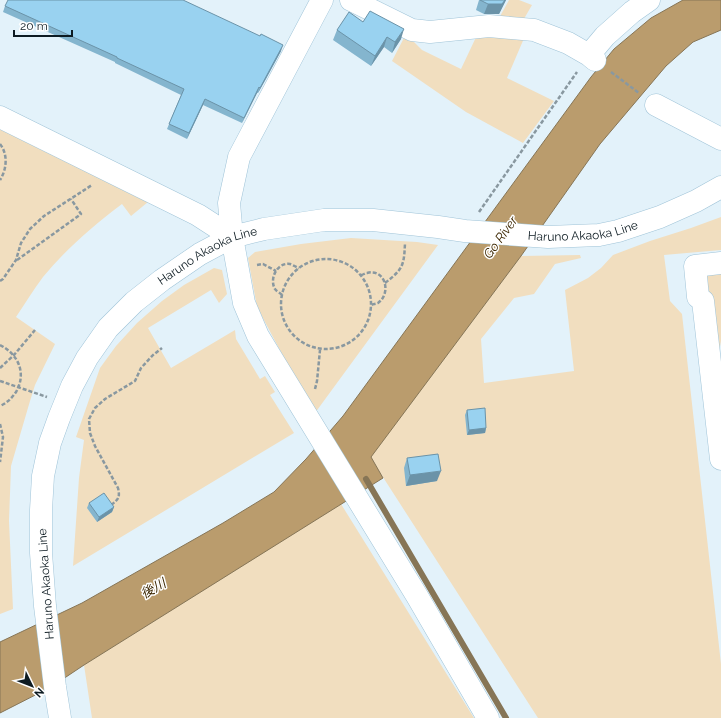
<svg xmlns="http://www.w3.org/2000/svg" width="721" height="718" viewBox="0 0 721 718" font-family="Raleway,'Noto Sans JP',sans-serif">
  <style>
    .green { fill: #f1debf }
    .water { fill: #ba9c6d; stroke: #867556 }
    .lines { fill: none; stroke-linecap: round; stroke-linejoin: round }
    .stream { stroke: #867556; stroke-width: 6 }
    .minor-casing { stroke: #a0c4d8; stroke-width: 23 }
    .major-casing { stroke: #a0c4d8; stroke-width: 23 }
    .path { stroke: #8998a0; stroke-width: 2.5; stroke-dasharray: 4 2; stroke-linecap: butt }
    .minor { stroke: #fff; stroke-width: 22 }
    .major { stroke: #fff; stroke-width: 22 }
    .wall { fill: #84b5ce }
    .shaded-wall { fill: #6b93a8 }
    .building { fill: #99d2f0; stroke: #6b93a8 }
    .labels { text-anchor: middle; stroke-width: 3; stroke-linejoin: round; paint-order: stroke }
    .street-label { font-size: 12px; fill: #0d1b22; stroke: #fff }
    .water-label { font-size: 13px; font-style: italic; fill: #3b2600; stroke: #fff }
  </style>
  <rect width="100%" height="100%" fill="#e3f2fa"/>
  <path class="green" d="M 509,0 L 519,0 L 532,5 L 521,24 L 498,20 Z
    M 478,33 L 525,36 L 507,78 L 554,101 L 523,143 L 466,112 L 392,61 L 406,34 L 422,50 L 461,69 Z
    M 0,123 L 143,194 L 148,202 L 131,216 L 122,204 C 93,226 66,249 43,277 C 33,290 25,304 16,317 L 55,344 L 35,385 L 30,401 L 11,466 L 9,521 L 13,609 L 0,614 Z
    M 721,217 L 721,250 L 664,255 L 670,301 L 682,314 L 721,664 L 721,718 L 538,718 L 370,457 L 521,256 L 580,255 L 581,258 L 555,264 L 534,294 L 514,298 L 481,339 L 484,383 L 574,371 L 565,290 L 588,278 L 601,268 L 613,255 L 650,241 L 691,228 Z
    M 351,238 L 417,242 L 438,245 L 315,413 L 307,401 L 257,307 L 248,258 L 255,252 L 301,244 Z
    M 214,268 L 222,270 L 227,294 L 219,303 L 211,290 L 148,328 L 171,368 L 235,330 L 236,339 L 260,379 L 265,376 L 275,392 L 270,395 L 294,433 L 73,566 L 79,478 L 84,440 L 76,437 L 100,368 L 116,346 L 137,323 L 162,301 L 184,285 Z
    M 721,268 L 721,341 L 717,362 L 706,270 Z
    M 341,504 L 474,718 L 92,718 L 84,665 Z"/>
  <path class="water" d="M 683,0 L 721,0 L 721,30 L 693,42 L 666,66 L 600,144 L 521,256 L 371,457 L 383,478 L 84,665 L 51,687 L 0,713 L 0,642 L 82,603 L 223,523 L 274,492 L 306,459 L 343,416 L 591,77 L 614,49 L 651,18 Z"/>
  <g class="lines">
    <path class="stream" d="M 366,479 L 506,718"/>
    <defs>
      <path id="minor" d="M 322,0 L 239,157 L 229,203 L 232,237 L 244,303 L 258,336 L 417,596 L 488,718
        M 351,0 L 412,30 L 430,32 L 489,26 L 534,30 L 568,43 L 589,55 L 595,60
        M 589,55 L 605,36 L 632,12 L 649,0
        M 656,105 L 721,139
        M 0,117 L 198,215 L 232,237
        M 721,263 L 695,266 L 698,297 L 703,301 L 721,459"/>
      <g id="major">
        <path id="s1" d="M 60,718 L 55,687 L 45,606 L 41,553 L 41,510 L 43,476 L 50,443 L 59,418 L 72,386 L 87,358 L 108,328 L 134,302 L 162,280 L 200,254 L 232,237 L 264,229 L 324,220 L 373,220 L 438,227 L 465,231 L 548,237 L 599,235 L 618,231 L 660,217 L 696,201 L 721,187"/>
      </g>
    </defs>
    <use href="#minor" class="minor-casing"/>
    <use href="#major" class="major-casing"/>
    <path class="path" d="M 611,72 L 639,93
      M 0,144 C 8,154 7,169 0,180
      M 479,212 L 577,72
      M281 304a45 45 0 1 1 90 0a45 45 0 1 1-90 0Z
      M 17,260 L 81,214 L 71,199
      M 257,265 L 263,264 L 276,271
      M 361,275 C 363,275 365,273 367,273 C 385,268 392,293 378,303 C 376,304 373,304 371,305
      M 0,281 L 3,279 L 16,260 L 21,243 L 30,229 L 44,216 L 92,185
      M 385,283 C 403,269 404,266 405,243
      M 282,295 C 280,293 276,291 275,289 C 269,279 277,262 290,264 C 293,265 296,267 299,268
      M 0,345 C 18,354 27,373 16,392 C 12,398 7,403 0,406
      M 0,368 L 14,355 L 35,330
      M 0,381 L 47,397
      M 315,389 L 317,381 L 320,350
      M 0,424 L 3,437 L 0,462
      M 111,505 C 119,499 120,497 118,488 L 95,446 L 90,433 L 89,419 L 95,408 L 105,399 L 135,381 L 141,368 L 153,355 L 162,348"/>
    <use href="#minor" class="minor"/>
    <use href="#major" class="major"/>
  </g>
  <path class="wall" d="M 479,0 L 506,0 L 499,14 L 484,14 L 476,10 Z
    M 5,6 L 281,51 L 266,79 L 258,93 L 257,93 L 242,123 L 203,105 L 187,139 L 167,129 L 181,95 L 115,63 L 115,62 L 3,12 Z
    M 363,22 L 401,39 L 392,53 L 384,47 L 371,66 L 333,40 L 337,30 Z
    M 467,410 L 486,428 L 485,433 L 467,435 L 465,415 Z
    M 407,458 L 437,481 L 406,486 L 404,468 Z
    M 89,503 L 114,507 L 112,512 L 97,522 L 87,508 Z"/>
  <path class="shaded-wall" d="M 505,0 L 506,0 L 499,14 L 484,14 L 488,4 Z
    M 404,29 L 401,39 L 392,53 L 395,42 Z
    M 387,37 L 384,47 L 371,66 L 375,56 Z
    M 283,45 L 281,51 L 258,93 L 260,88 Z
    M 259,87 L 257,93 L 242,123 L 244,118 Z
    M 205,99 L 203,105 L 187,139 L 189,133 Z
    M 486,428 L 485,433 L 467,435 L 469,430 Z
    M 441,471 L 437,481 L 406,486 L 410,475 Z
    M 114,507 L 112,512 L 97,522 L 99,517 Z"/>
  <path class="building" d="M 8,0 L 183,0 L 260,36 L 261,34 L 283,45 L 268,73 L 260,88 L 259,87 L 244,118 L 205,99 L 189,133 L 169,124 L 184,89 L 117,58 L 117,57 L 5,6 Z
    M 480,0 L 505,0 L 502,4 L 488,4 Z
    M 370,11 L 404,29 L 395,42 L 387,37 L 375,56 L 337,30 L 349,12 L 363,22 Z
    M 485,408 L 486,428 L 469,430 L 467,410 Z
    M 438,454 L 441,471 L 410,475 L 407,458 Z
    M 104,493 L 114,507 L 99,517 L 89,503 Z"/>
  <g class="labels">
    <g class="street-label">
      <text dy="4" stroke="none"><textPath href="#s1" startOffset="915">Haruno Akaoka Line</textPath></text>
      <text dy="4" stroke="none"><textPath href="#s1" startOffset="531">Haruno Akaoka Line</textPath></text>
      <text transform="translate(46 584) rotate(-94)" y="4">Haruno Akaoka Line</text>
    </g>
    <g class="water-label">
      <text transform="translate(500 237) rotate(-54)" y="5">Go River</text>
      <text transform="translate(153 588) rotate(-29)" y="5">後川</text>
    </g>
  </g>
  <g transform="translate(32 686) rotate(133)" stroke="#ffffff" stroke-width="3" paint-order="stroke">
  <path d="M0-3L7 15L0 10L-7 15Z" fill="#0d1b22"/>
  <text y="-6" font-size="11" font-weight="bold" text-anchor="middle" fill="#0d1b22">N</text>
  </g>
  <path d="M14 30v6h58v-6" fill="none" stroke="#0d1b22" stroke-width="2"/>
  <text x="20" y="30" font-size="12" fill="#0d1b22" stroke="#ffffff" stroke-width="3" paint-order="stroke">20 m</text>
</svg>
